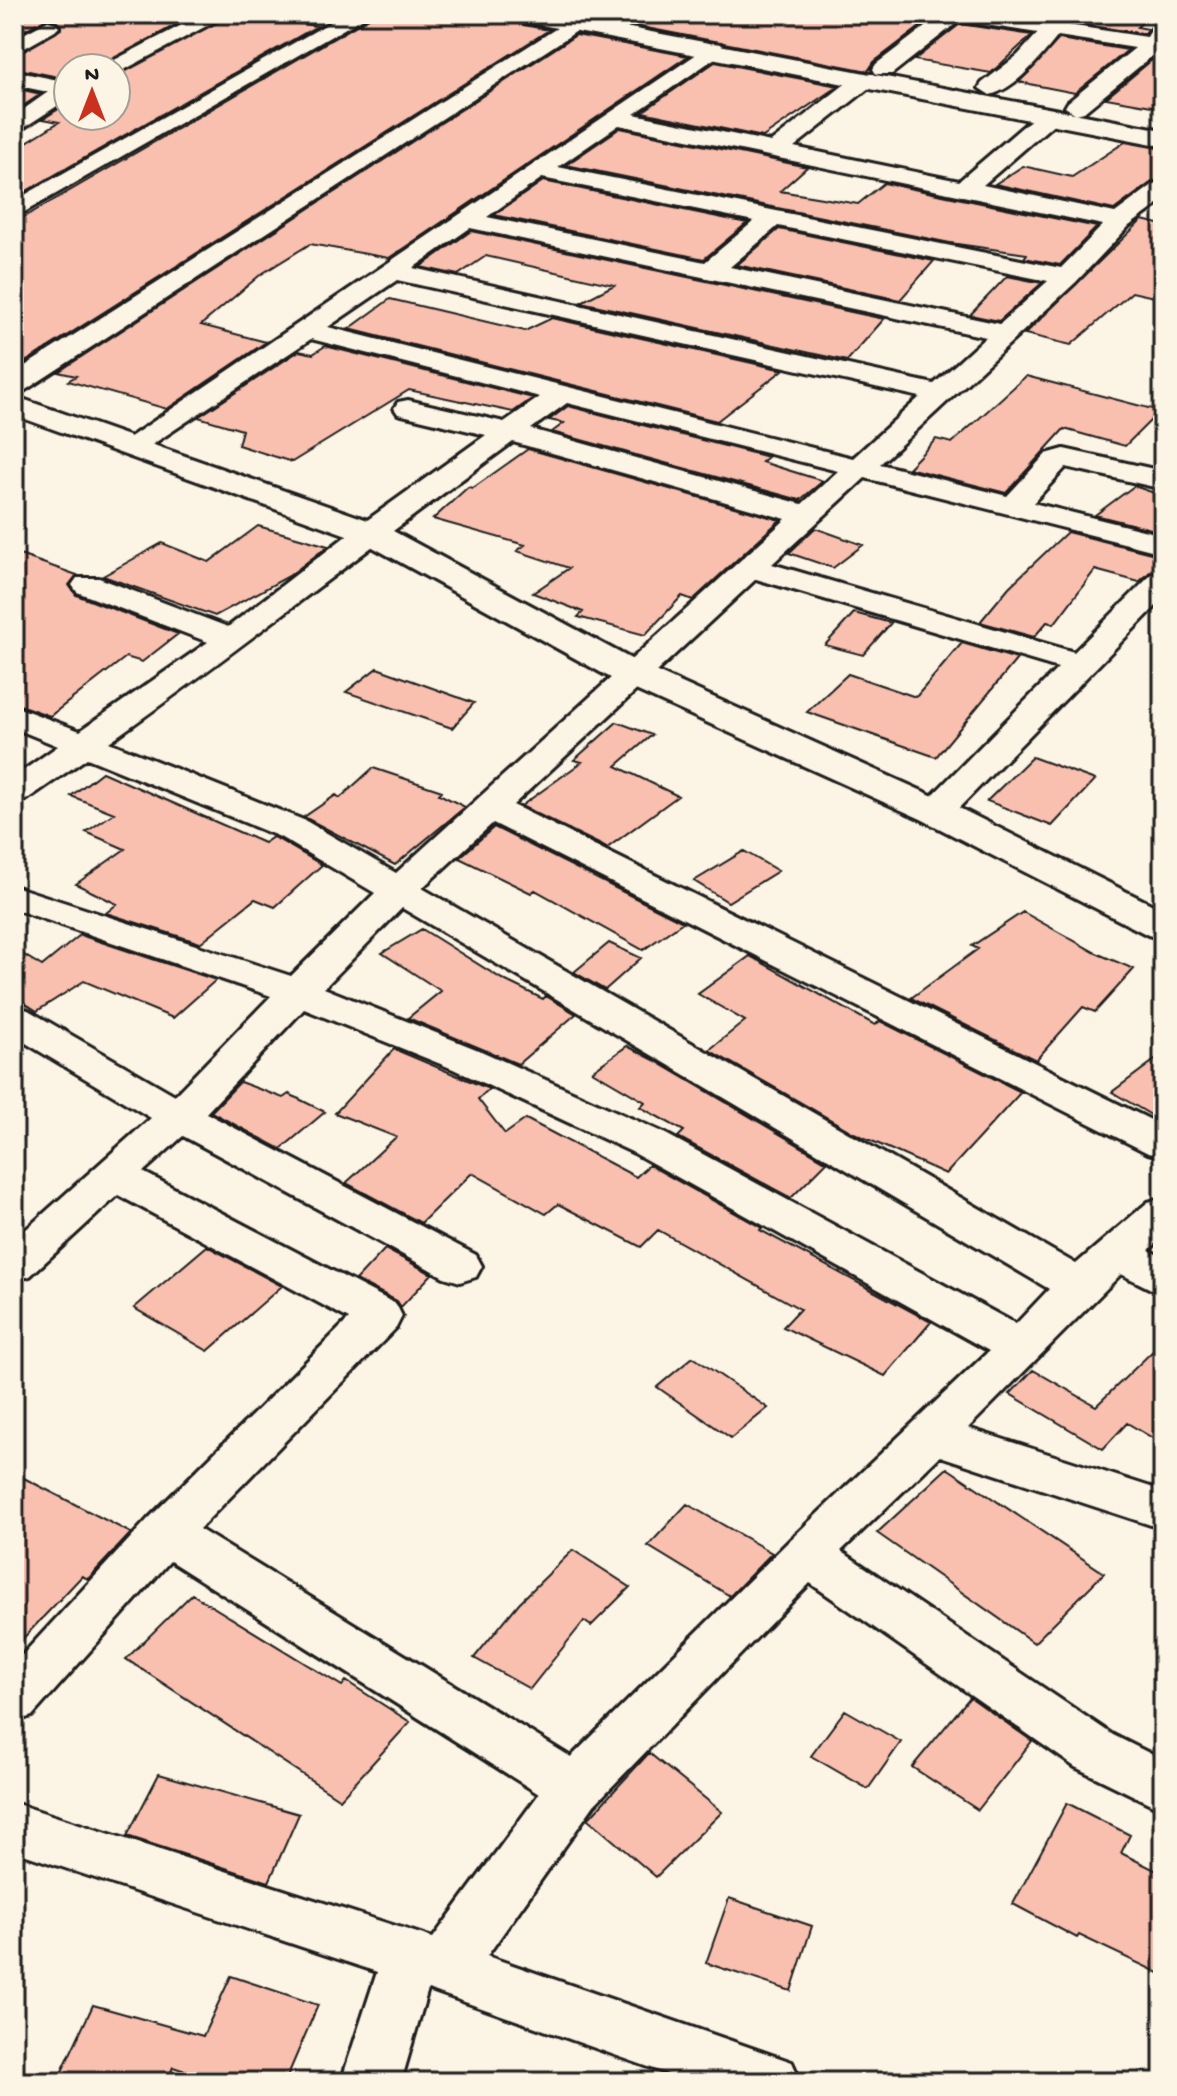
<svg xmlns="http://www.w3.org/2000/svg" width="1177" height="2096" viewBox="0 0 1177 2096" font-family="'Gochi Hand',sans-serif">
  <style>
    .building { fill: #f9c0b0; stroke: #1c1c1c; stroke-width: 2 }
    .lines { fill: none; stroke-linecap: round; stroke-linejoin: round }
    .street-casing { stroke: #1c1c1c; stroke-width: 6 }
    .secondary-casing { stroke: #1c1c1c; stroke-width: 6 }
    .primary-casing { stroke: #1c1c1c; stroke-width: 6 }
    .street { fill: #fcf5e5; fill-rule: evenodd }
    .secondary { fill: #fcf5e5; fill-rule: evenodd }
    .primary { fill: #fcf5e5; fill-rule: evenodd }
  </style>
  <rect width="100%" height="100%" fill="#fcf5e5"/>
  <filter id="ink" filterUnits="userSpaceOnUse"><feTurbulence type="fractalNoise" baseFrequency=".0125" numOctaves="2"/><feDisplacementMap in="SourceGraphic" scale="16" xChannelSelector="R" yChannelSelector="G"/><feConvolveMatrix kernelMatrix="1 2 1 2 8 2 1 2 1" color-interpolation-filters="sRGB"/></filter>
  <g filter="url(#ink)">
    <path class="building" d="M 14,14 L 47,18 L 14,36 Z
      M 61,14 L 196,14 L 96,68 L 68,68 L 68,79 L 14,68 L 14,57 L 61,29 L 61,25 L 52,19 Z
      M 232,14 L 317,26 L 14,198 L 14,150 L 59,122 L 43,119 L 68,103 L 68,116 L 116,116 L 116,75 Z
      M 376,14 L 506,14 L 519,24 L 549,30 L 22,364 L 14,363 L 14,223 Z
      M 606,14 L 937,14 L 874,62 L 868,71 L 600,19 Z
      M 1079,14 L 1152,14 L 1137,27 L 1148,29 L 1145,34 L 1073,23 Z
      M 960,24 L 1032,35 L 991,73 L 914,60 Z
      M 576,35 L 688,56 L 389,258 L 310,244 L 260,275 L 201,325 L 266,342 L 167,409 L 68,381 L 76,376 L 58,372 Z
      M 1059,39 L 1128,50 L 1075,93 L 1019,82 Z
      M 1158,55 L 1163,55 L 1163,108 L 1106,98 Z
      M 715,62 L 838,86 L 763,137 L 642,112 Z
      M 14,88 L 41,94 L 14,112 Z
      M 620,128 L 807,167 L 780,191 L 858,204 L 884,183 L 1097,227 L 1060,265 L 1024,258 L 1027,254 L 950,243 L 566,165 Z
      M 1125,142 L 1163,149 L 1163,179 L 1152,182 L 1114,210 L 995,184 L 1023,166 L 1072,177 Z
      M 543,181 L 747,223 L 704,259 L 494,215 Z
      M 1142,220 L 1163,225 L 1163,299 L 1132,292 L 1071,345 L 1025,334 Z
      M 779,229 L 934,261 L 900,300 L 737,265 Z
      M 471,231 L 884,319 L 847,361 L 581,302 L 614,285 L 486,256 L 458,275 L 420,267 Z
      M 1007,276 L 1042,283 L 999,321 L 970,315 Z
      M 390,299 L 525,331 L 552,318 L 783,370 L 717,421 L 349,329 Z
      M 325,346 L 533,398 L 513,412 L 409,390 L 292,462 L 238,445 L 242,430 L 198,417 L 299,351 L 313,354 Z
      M 1026,376 L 1160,411 L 1125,446 L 1064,429 L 1006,493 L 908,468 L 936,439 L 952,443 Z
      M 568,406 L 768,457 L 762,462 L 823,481 L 800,500 L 552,432 L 564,423 L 549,420 Z
      M 528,449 L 780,520 L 693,600 L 682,596 L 645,635 L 578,617 L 583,612 L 533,593 L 569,568 L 517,551 L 525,545 L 433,519 L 468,487 L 473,488 Z
      M 1134,486 L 1163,496 L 1163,532 L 1095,515 Z
      M 258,526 L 328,546 L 289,576 L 215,616 L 103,576 L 162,543 L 209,562 Z
      M 815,528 L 863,545 L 833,568 L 789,553 Z
      M 1067,532 L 1163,556 L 1163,569 L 1150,572 L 1139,582 L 1095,570 L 1054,624 L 1047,622 L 1034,637 L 980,622 L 1009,587 Z
      M 14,553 L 77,575 L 69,585 L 76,595 L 178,634 L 142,662 L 126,657 L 50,716 L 14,703 Z
      M 854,613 L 891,623 L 863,655 L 825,645 Z
      M 962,643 L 1017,659 L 936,757 L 807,712 L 848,674 L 916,697 Z
      M 377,668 L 474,703 L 452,728 L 346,692 Z
      M 617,722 L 652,735 L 616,766 L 678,796 L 607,848 L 521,806 L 582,762 L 574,760 Z
      M 1032,757 L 1095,780 L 1052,826 L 987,801 Z
      M 373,768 L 442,791 L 439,794 L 465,807 L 395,865 L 304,817 L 336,795 L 340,798 Z
      M 102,772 L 264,843 L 273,837 L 279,840 L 322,865 L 275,907 L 255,899 L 200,943 L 106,913 L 117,904 L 76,884 L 125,849 L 86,832 L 114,813 L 71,796 Z
      M 494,827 L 683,922 L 643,950 L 535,890 L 531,893 L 459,858 Z
      M 744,851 L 778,871 L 728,902 L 694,881 Z
      M 1023,912 L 1096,953 L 1134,969 L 1095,1012 L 1083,1007 L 1036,1060 L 911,998 L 978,949 L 972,946 Z
      M 422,929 L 502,979 L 543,999 L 546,996 L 576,1014 L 518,1064 L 408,1018 L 441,991 L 382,953 Z
      M 80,935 L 216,980 L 173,1018 L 84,981 L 37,1011 L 14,996 L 14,949 L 42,966 Z
      M 609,943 L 641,958 L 605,990 L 574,972 Z
      M 750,956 L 875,1025 L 880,1021 L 1021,1092 L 946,1174 L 854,1133 L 709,1050 L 745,1021 L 698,994 Z
      M 627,1046 L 654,1060 L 827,1162 L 791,1198 L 678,1137 L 684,1131 L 640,1107 L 645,1102 L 592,1071 Z
      M 394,1049 L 489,1089 L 478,1099 L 505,1134 L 526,1119 L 636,1177 L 649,1165 L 762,1228 L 760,1230 L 931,1322 L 885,1376 L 783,1327 L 800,1309 L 658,1230 L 641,1247 L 558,1204 L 546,1214 L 472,1173 L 421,1223 L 346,1183 L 396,1137 L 335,1113 Z
      M 1163,1054 L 1163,1122 L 1112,1092 Z
      M 240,1082 L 283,1098 L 289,1094 L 325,1112 L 281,1149 L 211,1112 Z
      M 207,1246 L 282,1286 L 208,1351 L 134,1308 Z
      M 385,1249 L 432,1274 L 401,1307 L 397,1301 L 356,1280 Z
      M 1163,1341 L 1163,1444 L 1127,1423 L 1103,1449 L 1010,1394 L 1033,1370 L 1096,1406 Z
      M 693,1357 L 768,1408 L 731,1438 L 657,1387 Z
      M 947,1468 L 1104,1573 L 1034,1643 L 877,1533 Z
      M 14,1473 L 131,1533 L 88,1579 L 82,1576 L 14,1648 Z
      M 687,1504 L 772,1553 L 730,1596 L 648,1546 Z
      M 573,1550 L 630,1587 L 591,1626 L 584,1621 L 530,1689 L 474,1658 L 519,1603 Z
      M 192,1594 L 342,1686 L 346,1681 L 410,1722 L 340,1799 L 126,1659 Z
      M 970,1697 L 1032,1741 L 978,1810 L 912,1767 Z
      M 845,1710 L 901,1742 L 868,1789 L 811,1756 Z
      M 649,1753 L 722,1812 L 656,1877 L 588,1819 Z
      M 159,1774 L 299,1814 L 269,1882 L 127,1836 Z
      M 1067,1803 L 1130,1835 L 1121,1853 L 1163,1874 L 1163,1975 L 1079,1935 L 1077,1938 L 1013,1904 Z
      M 729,1898 L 812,1926 L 791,1991 L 706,1963 Z
      M 231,1976 L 318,2005 L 285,2082 L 219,2082 L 173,2067 L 167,2082 L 57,2082 L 93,2005 L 203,2036 Z"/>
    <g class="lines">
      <defs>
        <path id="street" d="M 203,14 L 229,14 L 118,73 L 116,68 L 99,68 Z
          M 345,14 L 370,14 L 14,218 L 14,201 Z
          M 579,14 L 603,14 L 24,391 L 14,393 L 14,373 Z
          M 942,14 L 996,14 L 1048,22 L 1055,14 L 1076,14 L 1068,25 L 1147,37 L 1153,27 L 1161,26 L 1163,52 L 1157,52 L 1084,112 L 1076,114 L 1065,107 L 1068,102 L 1135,48 L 1058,36 C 1041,57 1017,88 990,95 L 979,88 L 982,83 L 1018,55 L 1038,33 L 959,21 L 892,74 L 876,74 L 873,69 L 876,64 Z
          M 48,21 L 55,23 L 59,27 L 55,31 L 14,54 L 14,39 Z
          M 713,43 L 721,44 L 724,49 L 721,54 L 634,114 L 771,142 L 858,74 L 874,74 L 877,79 L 874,84 L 794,147 L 959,181 L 1041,111 L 1057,111 L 1060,116 L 1057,121 L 983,185 L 1115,213 L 1154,184 L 1163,182 L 1163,201 L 1129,226 L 1076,282 L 880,464 L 1007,496 L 1046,454 L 1064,449 L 1163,471 L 1163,489 L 1066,467 L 1033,503 L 1163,535 L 1163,553 L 865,478 L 772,564 L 1074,652 L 1152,574 L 1163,572 L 1163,599 L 948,819 L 935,822 L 922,819 L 917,811 L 1058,668 L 756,579 L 513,805 L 1163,1126 L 1163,1157 L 1148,1153 L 493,823 L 422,888 L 1076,1264 L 1148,1202 L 1163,1198 L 1163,1237 L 1149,1250 L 1163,1258 L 1163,1295 L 1121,1274 L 968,1428 L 1163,1491 L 1163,1529 L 940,1456 L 841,1551 L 1113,1735 L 1163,1760 L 1163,1810 L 1075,1767 L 810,1583 L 594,1805 L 487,1956 L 792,2062 L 801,2082 L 691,2082 L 428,1989 L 401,2082 L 341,2082 L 377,1972 L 14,1851 L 14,1803 L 433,1938 L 539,1794 L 170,1561 L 32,1716 L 14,1722 L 14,1664 L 148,1519 L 349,1319 L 118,1195 L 30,1276 L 14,1281 L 14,1240 L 151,1118 L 14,1036 L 14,1006 L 28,1010 L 175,1095 L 271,996 L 14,909 L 14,886 L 291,976 L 375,893 L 280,837 L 87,758 L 26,800 L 14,804 L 14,777 L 58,746 L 14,728 L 14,706 L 80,731 L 208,642 L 77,592 L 72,585 L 77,578 L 99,578 L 228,627 L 359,526 L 486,435 L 398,414 L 394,408 L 398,402 L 408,400 L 504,422 L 540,397 L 311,339 L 141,452 L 121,452 L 117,446 ZM 619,125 L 1103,225 L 1061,268 L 558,167 ZM 542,178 L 754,221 L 705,262 L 487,217 ZM 778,226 L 1048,281 L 1000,324 L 730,267 ZM 470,228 L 986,337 L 934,384 L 413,268 ZM 397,280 L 920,397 L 853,458 L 328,327 ZM 567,403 L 838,471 L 802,504 L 531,429 ZM 513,442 L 786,519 L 396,873 L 306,821 L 109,742 C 246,645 377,541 513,442 ZM 402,908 L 1049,1289 L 1016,1324 L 664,1133 L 481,1051 L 324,988 ZM 304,1009 L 453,1069 L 634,1153 L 989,1351 L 790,1540 L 571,1757 L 199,1529 L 396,1328 L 402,1316 L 396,1304 L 143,1172 L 183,1136 L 444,1277 L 460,1282 L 476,1277 L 482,1266 L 476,1255 L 206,1113 Z
          M 14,71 L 68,82 L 68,99 L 14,134 L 14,116 L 48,92 L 14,85 Z"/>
        <path id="secondary" d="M 14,396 L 382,525 L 646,667 L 949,803 L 1163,910 L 1163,939 L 1148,935 L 921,819 L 620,683 L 358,539 L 14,415 Z"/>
        <path id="primary" d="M 509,14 L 557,14 L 1163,130 L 1163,146 L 521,21 Z"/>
      </defs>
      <use href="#street" class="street-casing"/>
      <use href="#secondary" class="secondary-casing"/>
      <use href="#primary" class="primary-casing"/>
      <use href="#street" class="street"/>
      <use href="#secondary" class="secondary"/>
      <use href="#primary" class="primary"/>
    </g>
  </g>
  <rect width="1177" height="2096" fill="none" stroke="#fcf5e5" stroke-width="48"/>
  <rect x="24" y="24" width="1129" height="2048" fill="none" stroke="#1c1c1c" stroke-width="3" filter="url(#ink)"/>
  <g transform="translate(92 92)"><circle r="38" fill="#fcf5e5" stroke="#a29e95" stroke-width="2"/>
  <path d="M0-6L14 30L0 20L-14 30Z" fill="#c8321e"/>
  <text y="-12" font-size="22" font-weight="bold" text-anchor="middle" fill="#1c1c1c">N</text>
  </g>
</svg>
